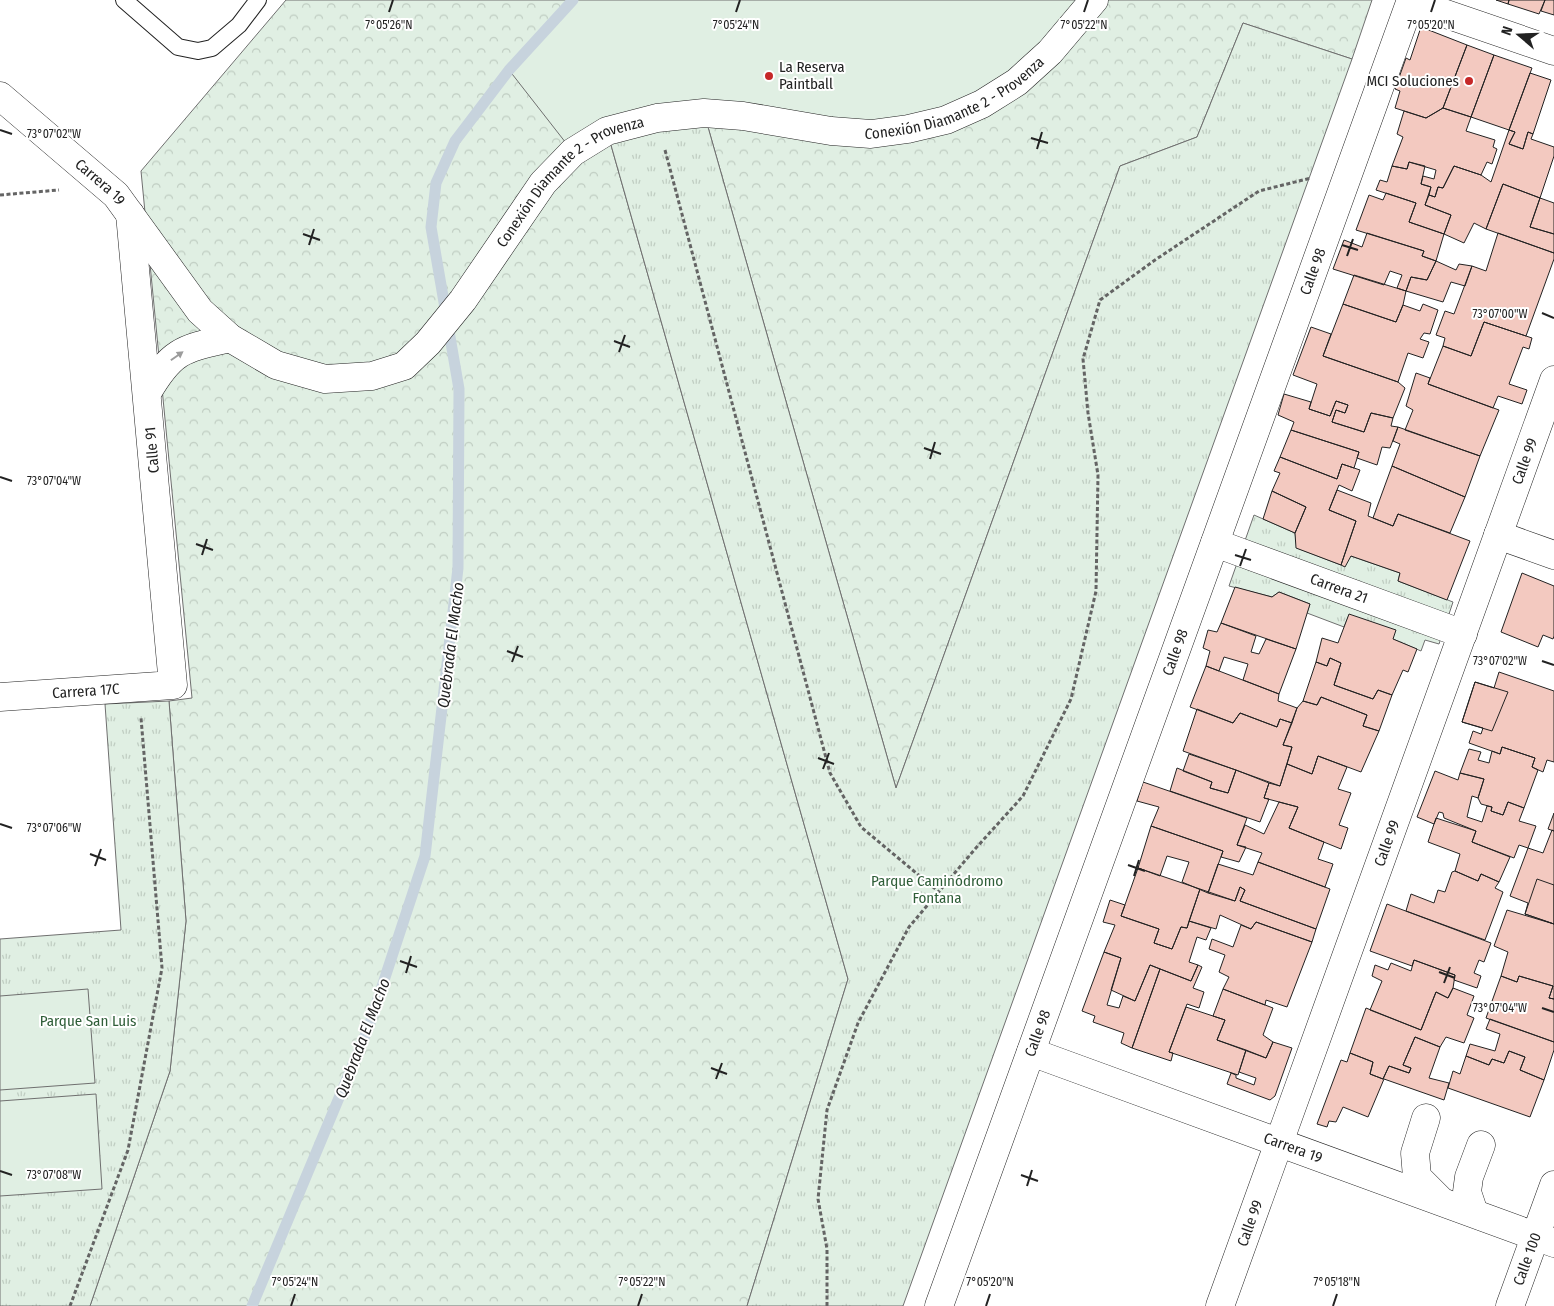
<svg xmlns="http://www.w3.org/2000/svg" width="1554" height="1306" viewBox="0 0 1554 1306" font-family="'Fira Sans Condensed',sans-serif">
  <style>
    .forest { fill: url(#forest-crowns); stroke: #6f6f6f }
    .park { fill: url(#park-tufts); stroke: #6f6f6f }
    .pitch { fill: #e0efe3; stroke: #6f6f6f }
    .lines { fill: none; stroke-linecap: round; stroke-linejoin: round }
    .stream { stroke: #c7d3dd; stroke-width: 11 }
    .building { fill: #f3c9c0; stroke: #222 }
    .lane-casing { stroke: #222; stroke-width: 18 }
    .street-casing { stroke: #222; stroke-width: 29 }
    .secondary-casing { stroke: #222; stroke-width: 29 }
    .path { stroke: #646464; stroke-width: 3; stroke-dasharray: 4 2.5; stroke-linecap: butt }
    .lane { stroke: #fff; stroke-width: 16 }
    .street { stroke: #fff; stroke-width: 28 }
    .secondary { stroke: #fff; stroke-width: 28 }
    .oneway { fill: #9c9c9c }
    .ticks { fill: none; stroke: #222; stroke-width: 2 }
    .poi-dot { fill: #c62828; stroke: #fff; stroke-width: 2 }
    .labels { text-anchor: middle; stroke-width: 4; stroke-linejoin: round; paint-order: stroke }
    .poi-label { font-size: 15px; fill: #222; stroke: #fff; text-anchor: start }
    .street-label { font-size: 15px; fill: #222; stroke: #fff }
    .park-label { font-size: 15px; fill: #2f5e38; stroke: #fff }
    .water-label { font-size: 16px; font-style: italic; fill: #222; stroke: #fff }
    .ticks-label { font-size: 12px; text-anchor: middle; fill: #222; stroke: #fff; stroke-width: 4; stroke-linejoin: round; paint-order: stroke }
  </style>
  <defs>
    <pattern id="forest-crowns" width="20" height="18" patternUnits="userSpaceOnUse" patternTransform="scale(1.25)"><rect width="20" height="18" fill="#e0efe3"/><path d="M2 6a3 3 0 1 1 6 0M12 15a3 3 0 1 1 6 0" fill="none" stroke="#c0cdc2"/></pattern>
    <pattern id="park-tufts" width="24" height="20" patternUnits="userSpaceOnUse" patternTransform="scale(1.25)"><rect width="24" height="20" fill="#e0efe3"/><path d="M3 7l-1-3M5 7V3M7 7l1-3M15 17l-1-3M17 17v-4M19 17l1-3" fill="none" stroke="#c0cdc2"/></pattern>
  </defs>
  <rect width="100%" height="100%" fill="#fff"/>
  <path class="forest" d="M 286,0 L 1372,0 L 1352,59 L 1243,23 L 1197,137 L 1120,166 L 896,788 L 704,113 L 607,131 L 848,979 L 747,1306 L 90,1306 L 170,1071 L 186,921 L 169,701 L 192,698 L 141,171 Z"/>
  <path class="park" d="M 1243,23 L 1352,59 L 903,1306 L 747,1306 L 848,979 L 607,131 L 704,113 L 896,788 L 1120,166 L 1197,137 Z
    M 1254,515 L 1295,533 L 1297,548 L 1341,565 L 1351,556 L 1400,573 L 1398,581 L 1453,602 L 1439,644 L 1425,640 L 1421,651 L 1393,639 L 1349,615 L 1344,627 L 1307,613 L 1310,604 L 1279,592 L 1272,597 L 1229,586 Z
    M 169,701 L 186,921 L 170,1071 L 90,1306 L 0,1306 L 0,939 L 121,930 L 105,704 Z"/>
  <path class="pitch" d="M 573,0 L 1094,0 L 1050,52 L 908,129 L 704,113 L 573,152 L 509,70 Z
    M 88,989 L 95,1083 L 0,1090 L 0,996 Z
    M 96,1094 L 102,1189 L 0,1196 L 0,1101 Z"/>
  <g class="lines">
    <path class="stream" d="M 252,1306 L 369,1026 L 425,856 L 458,568 L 459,389 L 431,227 L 436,183 L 455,141 L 509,70 L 573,0"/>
  </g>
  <path class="building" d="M 1496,0 L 1509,0 L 1508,4 Z
    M 1509,0 L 1545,0 L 1539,14 L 1508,4 Z
    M 1545,0 L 1554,0 L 1554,15 L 1541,11 Z
    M 1421,27 L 1467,45 L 1443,108 L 1426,118 L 1395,108 L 1400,91 L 1395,89 L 1406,58 L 1410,60 Z
    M 1467,45 L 1494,55 L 1471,117 L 1443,108 Z
    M 1494,55 L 1532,68 L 1509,130 L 1471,117 Z
    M 1530,73 L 1551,80 L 1533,134 L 1528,132 L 1523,149 L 1509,144 L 1515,132 L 1509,130 Z
    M 1443,108 L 1471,117 L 1466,131 L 1495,140 L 1493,147 L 1497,149 L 1492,164 L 1487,162 L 1481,175 L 1454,166 L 1443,188 L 1438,187 L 1435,197 L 1429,195 L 1431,187 L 1421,184 L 1423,176 L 1434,179 L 1436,170 L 1409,162 L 1407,169 L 1392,166 L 1403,137 L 1397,134 L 1404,111 L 1426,118 Z
    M 1509,130 L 1515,132 L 1509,144 L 1523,149 L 1528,132 L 1533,134 L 1531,139 L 1554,147 L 1554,156 L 1540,198 L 1503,184 L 1486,229 L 1474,223 L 1464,243 L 1444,234 L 1451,215 L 1425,205 L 1429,195 L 1435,197 L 1438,187 L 1443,188 L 1454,166 L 1481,175 L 1491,182 Z
    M 1409,162 L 1425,166 L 1421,184 L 1431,187 L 1425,205 L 1451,215 L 1444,234 L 1409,222 L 1416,203 L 1376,190 L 1380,180 L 1387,182 L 1392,166 L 1407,169 Z
    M 1503,184 L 1540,198 L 1530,227 L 1554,234 L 1554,253 L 1486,229 Z
    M 1386,193 L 1416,203 L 1409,222 L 1444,234 L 1436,261 L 1422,256 L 1424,251 L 1356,230 L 1369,195 L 1383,200 Z
    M 1540,198 L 1554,203 L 1554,234 L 1530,227 Z
    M 1367,233 L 1424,251 L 1422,256 L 1436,261 L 1427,280 L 1411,277 L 1406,291 L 1397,288 L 1402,275 L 1390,271 L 1384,285 L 1333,269 L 1344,240 L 1362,247 Z
    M 1498,233 L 1554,253 L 1554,259 L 1526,336 L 1484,322 L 1471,356 L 1443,346 L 1445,338 L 1436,335 L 1445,311 L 1454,314 L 1472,266 L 1486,271 Z
    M 1436,261 L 1456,270 L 1459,264 L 1472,266 L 1465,286 L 1451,282 L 1443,302 L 1406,291 L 1411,277 L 1427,280 Z
    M 1354,275 L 1406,291 L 1403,305 L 1396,322 L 1343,304 Z
    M 1343,304 L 1396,322 L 1403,305 L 1420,311 L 1423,304 L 1438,310 L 1430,334 L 1424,333 L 1420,339 L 1429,342 L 1423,358 L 1408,353 L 1398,382 L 1323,356 Z
    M 1484,322 L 1532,338 L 1529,349 L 1523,347 L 1509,384 L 1527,390 L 1522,404 L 1498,396 L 1493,408 L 1428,384 L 1443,346 L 1471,356 Z
    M 1311,327 L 1331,334 L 1323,356 L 1398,382 L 1405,388 L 1393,418 L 1371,413 L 1364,432 L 1332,422 L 1336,410 L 1345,413 L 1348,405 L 1336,401 L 1330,416 L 1309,409 L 1317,384 L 1293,375 Z
    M 1416,373 L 1430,378 L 1428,384 L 1499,410 L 1480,456 L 1405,430 L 1413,410 L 1406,406 Z
    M 1284,394 L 1311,402 L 1309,409 L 1330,416 L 1336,401 L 1348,405 L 1345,413 L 1336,410 L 1332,422 L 1364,432 L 1371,413 L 1393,418 L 1391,426 L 1398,427 L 1390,448 L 1382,447 L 1377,465 L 1357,458 L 1359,452 L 1291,430 L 1294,422 L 1278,415 Z
    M 1398,427 L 1480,456 L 1465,497 L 1392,466 L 1400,444 L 1393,441 Z
    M 1291,430 L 1359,452 L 1354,468 L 1342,464 L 1337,479 L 1280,457 Z
    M 1280,457 L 1337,479 L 1342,464 L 1360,470 L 1352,491 L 1339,485 L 1329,510 L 1356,521 L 1341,565 L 1296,548 L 1295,533 L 1306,507 L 1272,491 L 1280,473 L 1274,471 Z
    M 1392,466 L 1465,497 L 1450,533 L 1398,514 L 1393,526 L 1373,518 Z
    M 1337,490 L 1371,503 L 1368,516 L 1393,526 L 1398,514 L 1470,541 L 1447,600 L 1398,581 L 1400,573 L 1351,556 L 1345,567 L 1341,565 L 1356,521 L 1329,510 Z
    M 1272,491 L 1306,507 L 1295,533 L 1263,519 Z
    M 1522,573 L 1554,586 L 1554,636 L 1553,639 L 1543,635 L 1538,647 L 1501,632 Z
    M 1235,587 L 1272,597 L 1279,592 L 1310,604 L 1296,649 L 1221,623 Z
    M 1349,614 L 1396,630 L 1393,639 L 1417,649 L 1408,672 L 1403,670 L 1392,695 L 1378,690 L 1373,699 L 1334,685 L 1341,663 L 1330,658 L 1327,666 L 1316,662 L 1322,638 L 1338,643 Z
    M 1221,623 L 1256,636 L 1251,652 L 1259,654 L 1266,639 L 1296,649 L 1279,694 L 1243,680 L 1248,664 L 1224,657 L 1219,671 L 1206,666 L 1210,651 L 1203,648 L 1208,630 L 1217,632 Z
    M 1330,658 L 1341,663 L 1334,685 L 1373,699 L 1378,690 L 1392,695 L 1379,731 L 1363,726 L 1367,715 L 1321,697 L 1317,705 L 1303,701 L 1316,662 L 1327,666 Z
    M 1206,666 L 1279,694 L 1278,701 L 1297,708 L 1292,723 L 1280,719 L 1277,727 L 1240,713 L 1233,723 L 1190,707 Z
    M 1499,672 L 1554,691 L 1554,762 L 1547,760 L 1543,772 L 1532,767 L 1535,758 L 1502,747 L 1500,754 L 1469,743 L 1473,731 L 1481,734 L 1483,728 L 1462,722 L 1475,682 L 1494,688 Z
    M 1475,682 L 1508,692 L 1492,731 L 1462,722 Z
    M 1321,697 L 1367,715 L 1363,726 L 1379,731 L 1361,772 L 1318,756 L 1312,774 L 1287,764 L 1292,747 L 1283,745 L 1297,708 L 1303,701 L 1317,705 Z
    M 1197,709 L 1233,723 L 1240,713 L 1277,727 L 1280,719 L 1292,723 L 1283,745 L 1292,747 L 1280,786 L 1183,751 Z
    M 1502,747 L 1535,758 L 1532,767 L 1538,770 L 1524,808 L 1508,802 L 1503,815 L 1491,811 L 1492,807 L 1481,804 L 1478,798 L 1484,779 L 1460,773 L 1469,749 L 1481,752 L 1478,760 L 1489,763 L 1492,751 L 1500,754 Z
    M 1189,754 L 1236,770 L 1228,793 L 1210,788 L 1212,782 L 1183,771 Z
    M 1318,756 L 1347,767 L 1338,789 L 1351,793 L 1339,825 L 1348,828 L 1341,849 L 1289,828 L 1298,807 L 1264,798 L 1269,783 L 1280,786 L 1287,764 L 1312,774 Z
    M 1177,768 L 1212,782 L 1210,788 L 1228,793 L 1236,770 L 1269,783 L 1264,798 L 1269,799 L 1260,822 L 1170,791 Z
    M 1435,771 L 1458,780 L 1460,773 L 1484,779 L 1478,798 L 1472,796 L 1467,817 L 1482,822 L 1487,806 L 1492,807 L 1491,811 L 1503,815 L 1508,802 L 1524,808 L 1519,821 L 1536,826 L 1528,848 L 1519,845 L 1514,858 L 1472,842 L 1476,831 L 1444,818 L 1443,813 L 1439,812 L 1434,824 L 1417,817 Z
    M 1143,782 L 1247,818 L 1237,845 L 1246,847 L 1239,862 L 1221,857 L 1223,851 L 1151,826 L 1159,807 L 1137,801 Z
    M 1279,802 L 1298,807 L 1289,828 L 1324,842 L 1318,859 L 1333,864 L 1325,887 L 1258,862 L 1262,853 L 1237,845 L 1245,825 L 1264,834 Z
    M 1554,813 L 1554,831 L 1548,829 Z
    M 1436,818 L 1476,831 L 1472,842 L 1510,857 L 1499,882 L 1481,874 L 1478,881 L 1455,871 L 1460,854 L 1428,842 Z
    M 1151,826 L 1223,851 L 1208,893 L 1182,882 L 1189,862 L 1167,856 L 1160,876 L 1138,868 Z
    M 1552,830 L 1554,831 L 1554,924 L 1525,914 L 1528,903 L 1510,896 L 1528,848 L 1543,853 Z
    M 1258,862 L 1330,889 L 1316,929 L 1240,901 L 1245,890 L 1240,887 L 1235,901 L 1208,893 L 1218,864 L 1253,875 Z
    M 1138,868 L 1200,889 L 1187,928 L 1181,927 L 1172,949 L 1154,943 L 1159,929 L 1121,916 Z
    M 1455,871 L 1478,881 L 1481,874 L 1499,882 L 1495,888 L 1503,892 L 1485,940 L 1406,911 L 1411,894 L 1434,903 L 1438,890 L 1445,892 L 1452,872 Z
    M 1537,879 L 1554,885 L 1554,924 L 1525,914 Z
    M 1240,887 L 1245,890 L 1240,901 L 1316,929 L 1312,942 L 1256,922 L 1251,929 L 1220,915 L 1216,929 L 1189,921 L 1200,889 L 1235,901 Z
    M 1110,900 L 1125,905 L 1121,916 L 1159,929 L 1154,943 L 1172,949 L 1181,927 L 1187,928 L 1189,921 L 1211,928 L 1206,940 L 1197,937 L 1189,962 L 1198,965 L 1191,981 L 1150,965 L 1135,1001 L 1111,990 L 1121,958 L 1104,952 L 1115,925 L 1103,922 Z
    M 1387,904 L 1491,943 L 1484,962 L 1479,960 L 1474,973 L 1481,976 L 1477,988 L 1454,980 L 1455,975 L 1414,960 L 1412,966 L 1370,951 Z
    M 1507,910 L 1554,924 L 1554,999 L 1549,998 L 1553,986 L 1519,976 L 1517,982 L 1501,976 L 1508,952 L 1494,946 Z
    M 1256,922 L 1312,942 L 1287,1007 L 1266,1000 L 1265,1005 L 1223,989 L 1229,977 L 1219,972 L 1225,955 L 1209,949 L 1212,939 L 1233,947 L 1241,925 L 1251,929 Z
    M 1104,952 L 1121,958 L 1107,1005 L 1119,1008 L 1123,996 L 1135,1001 L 1150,965 L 1160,969 L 1132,1048 L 1121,1043 L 1124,1033 L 1093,1022 L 1095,1016 L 1082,1011 Z
    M 1414,960 L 1455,975 L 1453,988 L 1448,998 L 1436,992 L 1421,1030 L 1370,1010 L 1382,981 L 1372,976 L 1375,965 L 1388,970 L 1391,963 L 1411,971 Z
    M 1198,965 L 1202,967 L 1193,988 L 1204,992 L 1199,1008 L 1187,1004 L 1169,1052 L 1173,1053 L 1171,1061 L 1132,1048 L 1160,969 L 1191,981 Z
    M 1501,976 L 1517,982 L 1519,976 L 1553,986 L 1549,998 L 1554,999 L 1554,1042 L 1486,1018 Z
    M 1453,988 L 1474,996 L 1467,1015 L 1474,1018 L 1464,1043 L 1446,1037 L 1440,1047 L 1415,1037 L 1403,1065 L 1411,1068 L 1409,1073 L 1389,1066 L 1383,1079 L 1370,1074 L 1373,1062 L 1350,1053 L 1366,1008 L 1421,1030 L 1436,992 L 1448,998 Z
    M 1223,989 L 1273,1008 L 1263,1035 L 1273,1042 L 1266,1058 L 1217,1040 L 1225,1020 L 1213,1016 Z
    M 1186,1007 L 1225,1020 L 1217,1040 L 1246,1050 L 1238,1075 L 1169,1052 Z
    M 1490,1019 L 1554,1042 L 1554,1050 L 1544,1080 L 1520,1070 L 1525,1057 L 1509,1051 L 1504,1063 L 1492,1059 L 1489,1065 L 1466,1056 L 1470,1044 L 1495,1051 L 1500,1034 L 1486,1029 Z
    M 1415,1037 L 1440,1047 L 1429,1078 L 1449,1083 L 1444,1100 L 1384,1079 L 1368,1117 L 1343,1107 L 1336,1122 L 1329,1121 L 1327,1127 L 1317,1124 L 1341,1060 L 1347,1062 L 1350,1053 L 1373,1062 L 1370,1074 L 1383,1079 L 1389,1066 L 1409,1073 L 1411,1068 L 1403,1065 Z
    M 1273,1042 L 1292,1048 L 1275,1096 L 1270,1100 L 1227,1084 L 1231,1073 L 1236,1075 L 1236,1078 L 1254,1085 L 1256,1078 L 1239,1072 L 1246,1050 L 1266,1058 Z
    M 1509,1051 L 1525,1057 L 1520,1070 L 1544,1080 L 1530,1117 L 1448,1088 L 1453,1071 L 1460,1074 L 1466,1056 L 1489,1065 L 1492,1059 L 1504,1063 Z"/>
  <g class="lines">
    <defs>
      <path id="lane" d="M 124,0 L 178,47 L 198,51 L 212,48 L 239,25 L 258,0"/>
      <g id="street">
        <path d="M 1411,2 L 1554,51"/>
        <path d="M 1498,535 L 1554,555"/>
        <path id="s1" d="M 1215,543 L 1463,634"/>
        <path id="s2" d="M 0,697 L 173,685 L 130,214"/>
        <path id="s3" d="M 1031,1052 L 1554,1243"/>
        <path d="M 1426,1118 L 1415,1153 L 1417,1177 L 1440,1200"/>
        <path d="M 1474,1213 L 1467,1192 L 1469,1177 L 1481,1145"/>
        <path id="s4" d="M 939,1306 L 1411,0"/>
        <path id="s5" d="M 1220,1306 L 1554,380"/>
        <path id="s6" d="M 1510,1306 L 1554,1185"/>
      </g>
      <g id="secondary">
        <path id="s7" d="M 0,96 L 116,195 L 200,311 L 230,338 L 276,365 L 325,379 L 372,376 L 404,366 L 428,343 L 463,300 L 543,183 L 573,152 L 607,131 L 657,118 L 704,113 L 743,116 L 831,131 L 871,134 L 908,129 L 946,120 L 982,104 L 1017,82 L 1050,52 L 1094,0"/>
        <path d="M 147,393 C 172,350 182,349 230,338"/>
      </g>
    </defs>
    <use href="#lane" class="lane-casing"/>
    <use href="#street" class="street-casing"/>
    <use href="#secondary" class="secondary-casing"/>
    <path class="path" d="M 665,150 L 830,773 L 861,827 L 939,892
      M 0,195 L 59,190
      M 70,1306 L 128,1150 L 162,968 L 141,718
      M 827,1306 L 827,1249 L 818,1199 L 827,1110 L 858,1023 L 909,927 L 975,849 L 1023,796 L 1071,699 L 1096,591 L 1098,475 L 1088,413 L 1083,359 L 1100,300 L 1155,260 L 1259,191 L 1311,178"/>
    <use href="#lane" class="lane"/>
    <use href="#street" class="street"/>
    <use href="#secondary" class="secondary"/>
  </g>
  <defs><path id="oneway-solid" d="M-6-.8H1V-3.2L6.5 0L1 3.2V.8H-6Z" transform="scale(1.25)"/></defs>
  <use class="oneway" href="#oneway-solid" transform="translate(177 356) rotate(-35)"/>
  <path class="ticks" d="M 389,12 L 393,0M 736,12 L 740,0M 1084,12 L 1088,0M 1431,12 L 1435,0M 0,130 L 12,134M 1031,138 L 1048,143M 1037,149 L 1042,132M 303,234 L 320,240M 309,245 L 314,229M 1342,245 L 1358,250M 1347,256 L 1353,239M 1542,313 L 1554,318M 614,341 L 630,347M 619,352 L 625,335M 924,448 L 941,454M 930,459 L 935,442M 0,477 L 12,481M 196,544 L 213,550M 202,555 L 207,539M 1235,555 L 1251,560M 1240,566 L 1246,549M 507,651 L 523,657M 1542,661 L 1554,665M 512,662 L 518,646M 818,758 L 834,764M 823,769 L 829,753M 0,824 L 12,828M 90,854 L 106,860M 1128,865 L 1145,871M 95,866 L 101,849M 1134,876 L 1139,860M 400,961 L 417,967M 1439,972 L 1455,978M 406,973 L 411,956M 1444,983 L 1450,967M 1542,1008 L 1554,1012M 711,1068 L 727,1074M 716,1079 L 722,1063M 0,1171 L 12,1175M 1021,1175 L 1038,1181M 1027,1186 L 1032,1170M 291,1306 L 295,1294M 638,1306 L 642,1294M 986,1306 L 990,1294M 1333,1306 L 1337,1294"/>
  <g class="poi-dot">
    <circle cx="769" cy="76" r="5"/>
    <circle cx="1469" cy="81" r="5"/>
  </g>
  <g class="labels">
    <g class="poi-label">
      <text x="779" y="72">La Reserva<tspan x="779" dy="17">Paintball</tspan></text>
      <text x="1459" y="86" text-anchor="end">MCI Soluciones</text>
    </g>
    <g class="street-label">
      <text dy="5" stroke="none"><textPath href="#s7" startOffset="1194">Conexión Diamante 2 - Provenza</textPath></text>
      <text dy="5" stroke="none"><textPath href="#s7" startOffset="132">Carrera 19</textPath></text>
      <text dy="5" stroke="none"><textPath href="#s7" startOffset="774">Conexión Diamante 2 - Provenza</textPath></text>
      <text dy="5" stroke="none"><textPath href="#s4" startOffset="1100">Calle 98</textPath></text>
      <text transform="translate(152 450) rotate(-95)" y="5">Calle 91</text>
      <text dy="5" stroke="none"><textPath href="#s5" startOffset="898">Calle 99</textPath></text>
      <text dy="5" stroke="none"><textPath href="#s1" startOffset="132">Carrera 21</textPath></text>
      <text dy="5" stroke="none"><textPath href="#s4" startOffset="695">Calle 98</textPath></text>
      <text dy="5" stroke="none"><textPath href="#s2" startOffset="86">Carrera 17C</textPath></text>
      <text dy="5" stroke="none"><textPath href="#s5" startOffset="492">Calle 99</textPath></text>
      <text dy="5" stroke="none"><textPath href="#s4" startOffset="290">Calle 98</textPath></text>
      <text dy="5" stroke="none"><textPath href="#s3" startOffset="279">Carrera 19</textPath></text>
      <text dy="5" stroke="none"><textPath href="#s5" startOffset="88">Calle 99</textPath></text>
      <text dy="5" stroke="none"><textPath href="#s6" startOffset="50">Calle 100</textPath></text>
    </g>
    <g class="park-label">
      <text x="937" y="886">Parque Caminódromo<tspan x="937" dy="17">Fontana</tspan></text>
      <text x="88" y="1026">Parque San Luis</text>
    </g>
    <g class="water-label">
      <text transform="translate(450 645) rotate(-83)" y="6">Quebrada El Macho</text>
      <text transform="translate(362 1038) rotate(-69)" y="6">Quebrada El Macho</text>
    </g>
  </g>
  <g class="ticks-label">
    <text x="389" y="29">7°05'26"N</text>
    <text x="736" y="29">7°05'24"N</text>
    <text x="1084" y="29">7°05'22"N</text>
    <text x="1431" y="29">7°05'20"N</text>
    <text x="54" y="138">73°07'02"W</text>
    <text x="1500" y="318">73°07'00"W</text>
    <text x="54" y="485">73°07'04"W</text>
    <text x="1500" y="665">73°07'02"W</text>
    <text x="54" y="832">73°07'06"W</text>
    <text x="1500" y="1012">73°07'04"W</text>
    <text x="54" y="1179">73°07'08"W</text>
    <text x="295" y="1286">7°05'24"N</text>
    <text x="642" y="1286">7°05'22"N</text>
    <text x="990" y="1286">7°05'20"N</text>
    <text x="1337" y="1286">7°05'18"N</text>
  </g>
  <g transform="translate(1519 35) rotate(289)" stroke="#ffffff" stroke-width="4" paint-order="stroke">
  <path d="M0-4L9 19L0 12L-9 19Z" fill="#222222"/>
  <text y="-8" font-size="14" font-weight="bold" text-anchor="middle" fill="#222222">N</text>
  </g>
</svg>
